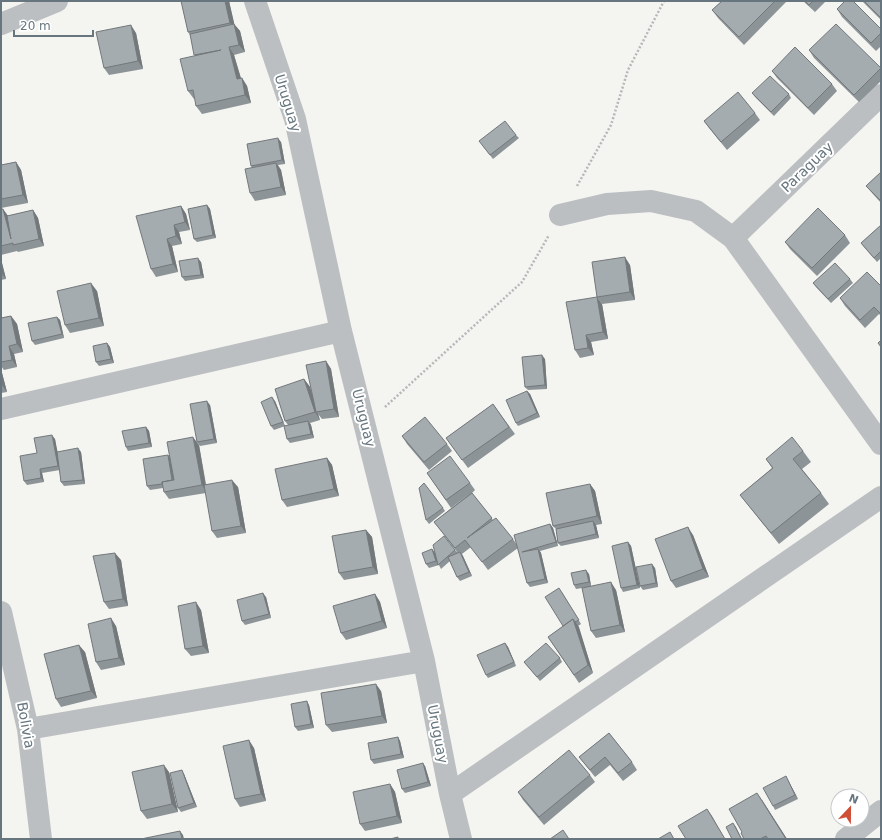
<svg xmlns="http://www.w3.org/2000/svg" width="882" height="840" viewBox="0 0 882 840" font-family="'DejaVu Sans',sans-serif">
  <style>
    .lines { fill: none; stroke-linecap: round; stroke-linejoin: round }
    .path { stroke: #b5b8ba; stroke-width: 2.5; stroke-dasharray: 2 2; stroke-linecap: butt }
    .minor { stroke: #bbbfc2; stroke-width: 22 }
    .wall { fill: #8d9497 }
    .shaded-wall { fill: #73787b }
    .building { fill: #a4acb0; stroke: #73787b }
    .labels { text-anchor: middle; stroke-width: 4; stroke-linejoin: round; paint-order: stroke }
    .street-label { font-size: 14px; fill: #66757e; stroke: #fff }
  </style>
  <rect width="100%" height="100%" fill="#f4f4f0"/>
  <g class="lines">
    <path class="path" d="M 577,186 L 611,125 L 628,70 L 664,1
      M 385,407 L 522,282 L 549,235"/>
    <path class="minor" d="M 255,1 L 295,119 L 341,331 L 424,661 L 450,794 L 461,839
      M 1,24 L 57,1
      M 560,215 L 607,204 L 651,201 L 696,211 L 733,238 L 881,444
      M 733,238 L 881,95
      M 1,409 L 341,331
      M 1,612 L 28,729 L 41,839
      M 28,729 L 424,661
      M 450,794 L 881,497
      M 846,839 L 881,811"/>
  </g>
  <path class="wall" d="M 181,1 L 229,1 L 234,24 L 240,31 L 245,52 L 234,55 L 241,78 L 242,78 L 247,86 L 251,103 L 202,114 L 196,106 L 195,99 L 194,99 L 188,91 L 195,56 L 190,35 L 188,32 Z
    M 722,1 L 787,1 L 744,45 L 718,18 L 712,10 Z
    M 803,1 L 826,1 L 815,12 Z
    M 862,1 L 881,1 L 881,20 Z
    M 837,9 L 881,29 L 881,46 L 876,51 L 842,17 Z
    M 136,33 L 143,69 L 109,75 L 104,68 Z
    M 809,50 L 881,68 L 881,81 L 859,102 L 814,58 Z
    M 772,71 L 832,84 L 837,91 L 814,115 L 777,78 Z
    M 752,93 L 789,94 L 791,98 L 774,116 L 755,97 Z
    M 755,113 L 760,120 L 727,150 L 709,128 L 704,121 Z
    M 516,135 L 519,138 L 493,159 L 482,145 Z
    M 281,142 L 285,164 L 278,165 L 281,170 L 286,195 L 255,201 L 250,193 L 252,167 L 251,166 Z
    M 16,162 L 21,170 L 28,203 L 1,208 L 1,165 Z
    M 881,172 L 881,203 L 872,193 L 866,186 Z
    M 207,205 L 210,209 L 216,238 L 197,242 L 194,239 Z
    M 181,206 L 186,214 L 190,230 L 179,232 L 182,244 L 172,246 L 178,272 L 156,277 L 151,269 Z
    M 1,209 L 3,209 L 8,216 L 33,210 L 38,218 L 44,246 L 18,252 L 17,251 L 1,255 Z
    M 881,225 L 881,258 L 877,262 L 864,247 L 861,243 Z
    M 845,235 L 850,243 L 817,276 L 790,249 L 785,242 Z
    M 1,259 L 6,279 L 1,280 Z
    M 201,262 L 204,278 L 185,281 L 182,277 Z
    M 630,265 L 635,300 L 602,304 L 597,297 Z
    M 850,279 L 853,283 L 831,303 L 816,287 L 813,283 Z
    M 881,286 L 881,316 L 879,314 L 865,328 L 845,306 L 840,298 Z
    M 97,291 L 104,326 L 70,333 L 65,325 Z
    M 602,304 L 608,339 L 591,342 L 594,355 L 580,358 L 575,350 Z
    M 11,316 L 17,324 L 23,352 L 14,354 L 17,367 L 4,370 L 1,366 L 1,318 Z
    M 57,317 L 60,320 L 64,338 L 35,345 L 32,341 Z
    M 107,343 L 110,347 L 114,363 L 99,366 L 96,362 Z
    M 545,359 L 547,389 L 528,390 L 525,387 Z
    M 326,361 L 331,369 L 339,417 L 322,419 L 318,414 L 320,420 L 310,423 L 311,425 L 314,438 L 290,443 L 287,439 L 288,425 L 285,421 L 304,379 L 310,387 L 314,400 Z
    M 1,369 L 7,392 L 1,393 Z
    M 527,391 L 530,394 L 540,417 L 518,426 L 516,423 Z
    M 275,401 L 285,426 L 274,430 L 271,426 Z
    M 493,404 L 515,434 L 468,468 L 446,438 Z
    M 210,405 L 217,443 L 200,446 L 197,442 Z
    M 146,427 L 149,431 L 152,447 L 128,451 L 126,447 Z
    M 402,436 L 447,444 L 452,451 L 429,470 L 407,444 Z
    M 55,439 L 57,452 L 81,452 L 85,484 L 64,486 L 61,482 L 60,470 L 42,473 L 44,482 L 27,485 L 24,481 L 37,453 Z
    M 199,445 L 206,484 L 238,487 L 246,533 L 217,538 L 212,531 L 206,493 L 169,499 L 164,492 L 163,488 L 150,490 L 147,486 L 168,455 L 170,457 Z
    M 803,451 L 811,462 L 802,469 L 821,493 L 829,504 L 779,544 L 748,505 L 740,495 L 772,468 L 766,459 Z
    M 327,458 L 332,465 L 339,496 L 287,507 L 282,500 Z
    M 427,473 L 470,483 L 475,490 L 472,493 L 493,520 L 513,539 L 517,545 L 550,524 L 553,528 L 558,546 L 540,551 L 541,553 L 548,583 L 530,587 L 527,583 L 518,548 L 488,570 L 471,547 L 462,554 L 472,576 L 460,581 L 457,577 L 450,561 L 441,569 L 439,565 L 429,568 L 426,564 L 432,549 L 435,553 L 455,550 L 458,553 L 434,522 L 469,494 L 451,508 Z
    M 590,484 L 595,491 L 602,524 L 596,525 L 599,538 L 561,546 L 558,543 L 556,529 L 553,526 Z
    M 443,508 L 445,511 L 429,524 L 426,520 Z
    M 366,530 L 372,537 L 378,574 L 344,580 L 339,573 Z
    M 693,535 L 709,577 L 676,588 L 671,581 Z
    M 628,542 L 631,546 L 640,588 L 623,592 L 621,588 Z
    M 121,560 L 128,606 L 109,609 L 104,602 Z
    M 655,568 L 658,587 L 643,590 L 640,586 Z
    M 589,574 L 591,586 L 616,590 L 625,632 L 596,638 L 591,631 L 582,588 L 576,589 L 574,585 Z
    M 562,592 L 581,624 L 578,626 L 593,673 L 579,683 L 548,637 L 563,626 Z
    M 375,594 L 380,602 L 387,628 L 346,640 L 341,633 Z
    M 266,597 L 271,618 L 245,625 L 242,621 Z
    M 201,610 L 209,653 L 191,656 L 185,649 Z
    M 116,626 L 125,665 L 101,670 L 96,662 Z
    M 505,643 L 508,647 L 516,666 L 488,678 L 486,675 Z
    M 85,652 L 97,698 L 61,707 L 56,699 Z
    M 560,658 L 562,662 L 540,681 L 524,662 Z
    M 381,691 L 387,723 L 332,732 L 326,725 Z
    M 309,705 L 314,728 L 298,731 L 295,727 Z
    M 609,733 L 632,762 L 637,770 L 623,781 L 610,765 L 595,777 L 579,757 Z
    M 398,737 L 400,741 L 404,758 L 374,764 L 371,760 Z
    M 254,748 L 266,801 L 240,807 L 235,799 Z
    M 425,766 L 431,786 L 405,793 L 402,789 Z
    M 169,772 L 178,812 L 147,819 L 141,811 Z
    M 184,774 L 197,807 L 181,812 L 178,808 Z
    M 590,775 L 595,782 L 544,825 L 523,800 L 518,792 Z
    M 786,776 L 788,780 L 798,799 L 775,810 L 773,806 Z
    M 390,784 L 395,792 L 402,823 L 365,831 L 360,824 Z
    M 762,800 L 787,839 L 744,839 L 742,832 Z"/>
  <path class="shaded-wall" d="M 225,1 L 229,1 L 236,31 L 230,23 Z
    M 234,24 L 240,31 L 245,52 L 239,45 Z
    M 131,25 L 136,33 L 143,69 L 138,61 Z
    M 229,47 L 234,55 L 243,86 L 237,79 Z
    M 242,78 L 247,86 L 251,103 L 245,95 Z
    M 278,138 L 281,142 L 285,164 L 282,160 Z
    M 16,162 L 21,170 L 28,203 L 23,195 Z
    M 276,163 L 281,170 L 286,195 L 281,187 Z
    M 207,205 L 210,209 L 216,238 L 213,235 Z
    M 181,206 L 186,214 L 190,230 L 185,222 Z
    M 3,209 L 8,216 L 11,239 Z
    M 33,210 L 38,218 L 44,246 L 39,239 Z
    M 174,225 L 179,232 L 182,244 L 176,236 Z
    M 167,239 L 172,246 L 178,272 L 173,264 Z
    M 625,257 L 630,265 L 635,300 L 630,292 Z
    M 198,258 L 201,262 L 204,278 L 201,275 Z
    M 1,259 L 6,279 L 3,275 L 1,266 Z
    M 91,283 L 97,291 L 104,326 L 99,318 Z
    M 597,297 L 602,304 L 608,339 L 603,332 Z
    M 11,316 L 17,324 L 23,352 L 17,344 Z
    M 57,317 L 60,320 L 64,338 L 62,334 Z
    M 586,335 L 591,342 L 594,355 L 588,348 Z
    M 107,343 L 110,347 L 114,363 L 111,359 Z
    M 9,346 L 14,354 L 17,367 L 12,360 Z
    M 542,355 L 545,359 L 547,389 L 545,385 Z
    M 326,361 L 331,369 L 339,417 L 334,409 Z
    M 1,369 L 7,392 L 1,384 Z
    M 304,379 L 310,387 L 317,411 L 316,412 L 318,414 L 320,420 L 315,412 Z
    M 527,391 L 530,394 L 540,417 L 537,413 Z
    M 272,397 L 275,401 L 285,426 L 283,422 Z
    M 207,401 L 210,405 L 217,443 L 214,439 Z
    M 308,421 L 311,425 L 314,438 L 311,434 Z
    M 146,427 L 149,431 L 152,447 L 149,443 Z
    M 52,435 L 55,439 L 61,469 L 58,466 Z
    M 193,437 L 199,445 L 207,493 L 202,485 Z
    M 78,448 L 81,452 L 85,484 L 83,480 Z
    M 168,455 L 171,459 L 175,486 L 173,482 Z
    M 327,458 L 332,465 L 339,496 L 334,489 Z
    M 40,469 L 42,473 L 44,482 L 41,478 Z
    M 232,480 L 238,487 L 246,533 L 241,526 Z
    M 590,484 L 595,491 L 602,524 L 597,516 Z
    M 593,521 L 596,525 L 599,538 L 596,534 Z
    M 550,524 L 553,528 L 558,546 L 556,542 Z
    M 688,527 L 693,535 L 709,577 L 703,569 Z
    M 366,530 L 372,537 L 378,574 L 373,567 Z
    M 628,542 L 631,546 L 640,588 L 637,585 Z
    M 432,549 L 435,553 L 439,565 L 436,561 Z
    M 538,549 L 541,553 L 548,583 L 545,579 Z
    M 460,552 L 463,556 L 472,576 L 469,572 Z
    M 115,553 L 121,560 L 128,606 L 123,599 Z
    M 652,564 L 655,568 L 658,587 L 656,583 Z
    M 586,570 L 589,574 L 591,586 L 589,582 Z
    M 611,582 L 616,590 L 625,632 L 620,625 Z
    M 263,593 L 266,597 L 271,618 L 269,614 Z
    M 375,594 L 380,602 L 387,628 L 382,621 Z
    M 196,602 L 201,610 L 209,653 L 203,646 Z
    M 111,618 L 116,626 L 125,665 L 119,658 Z
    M 573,619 L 579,627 L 593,673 L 588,665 Z
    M 505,643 L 508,647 L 516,666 L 514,662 Z
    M 79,645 L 85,652 L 97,698 L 91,691 Z
    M 376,684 L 381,691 L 387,723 L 382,716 Z
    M 307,701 L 309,705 L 314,728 L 311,724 Z
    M 398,737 L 400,741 L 404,758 L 401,754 Z
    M 249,740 L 254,748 L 266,801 L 261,794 Z
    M 423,763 L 425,766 L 431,786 L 428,782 Z
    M 164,765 L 169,772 L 178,812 L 172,804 Z
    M 182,770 L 184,774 L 197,807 L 194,803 Z
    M 786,776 L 788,780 L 798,799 L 795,795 Z
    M 390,784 L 395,792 L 402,823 L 397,816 Z
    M 757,793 L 762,800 L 787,839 L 786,839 Z
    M 707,809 L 712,816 L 725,839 Z
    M 733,823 L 736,827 L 742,839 L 741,838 Z
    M 180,831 L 183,835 L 184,839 L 182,839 Z"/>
  <path class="building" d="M 181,1 L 225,1 L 230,23 L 188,32 Z
    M 722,1 L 775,1 L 739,37 L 712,10 Z
    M 805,1 L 813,1 L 809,5 Z
    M 845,1 L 853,1 L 881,29 L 881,33 L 871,43 L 837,9 Z
    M 864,1 L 881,1 L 881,18 Z
    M 234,24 L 239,45 L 229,47 L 237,79 L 242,78 L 245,95 L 196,106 L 193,90 L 188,91 L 180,59 L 221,50 L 194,55 L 190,34 Z
    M 836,24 L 881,68 L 854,95 L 809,50 Z
    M 131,25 L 138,61 L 104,68 L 96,32 Z
    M 795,47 L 832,84 L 808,108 L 772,71 Z
    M 770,76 L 789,94 L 771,112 L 752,93 Z
    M 738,92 L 755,113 L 721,142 L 704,121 Z
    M 505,121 L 516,135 L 490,155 L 479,141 Z
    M 278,138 L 282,160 L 251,166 L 247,144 Z
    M 16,162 L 23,195 L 1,199 L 1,165 Z
    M 276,163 L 281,187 L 250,193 L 245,169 Z
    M 881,172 L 881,201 L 866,186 Z
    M 207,205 L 213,235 L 194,239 L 188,209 Z
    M 181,206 L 185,222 L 174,225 L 176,236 L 167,239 L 173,264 L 151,269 L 136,216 Z
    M 818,208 L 845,235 L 812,268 L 785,242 Z
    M 1,209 L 3,209 L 11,239 L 7,216 L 33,210 L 39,239 L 13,245 L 13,243 L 1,246 Z
    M 881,225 L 881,251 L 874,258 L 861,243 Z
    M 625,257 L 630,292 L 597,297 L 592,262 Z
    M 198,258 L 201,275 L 182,277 L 179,261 Z
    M 835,263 L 850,279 L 828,299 L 813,283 Z
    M 1,266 L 3,275 L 1,276 Z
    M 867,272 L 881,286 L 881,314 L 874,307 L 860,320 L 840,298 Z
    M 91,283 L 99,318 L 65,325 L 57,291 Z
    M 597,297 L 603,332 L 586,335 L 588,348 L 575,350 L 566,302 Z
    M 11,316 L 17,344 L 9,346 L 12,360 L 1,362 L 1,318 Z
    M 57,317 L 62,334 L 32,341 L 28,323 Z
    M 881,340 L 881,347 L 878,343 Z
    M 107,343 L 111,359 L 96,362 L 93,346 Z
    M 542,355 L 545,385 L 525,387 L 522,357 Z
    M 326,361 L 334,409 L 316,412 L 306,365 Z
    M 304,379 L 315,412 L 285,421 L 275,389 Z
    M 527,391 L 537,413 L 516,423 L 506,400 Z
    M 272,397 L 283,422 L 271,426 L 261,402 Z
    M 207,401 L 214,439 L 197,442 L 190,404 Z
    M 493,404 L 509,427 L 462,460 L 446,438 Z
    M 425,417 L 447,444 L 424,462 L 402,436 Z
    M 308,421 L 311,434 L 287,439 L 284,426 Z
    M 146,427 L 149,443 L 126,447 L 122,431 Z
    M 52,435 L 58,466 L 40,469 L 41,478 L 24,481 L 20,456 L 37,453 L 34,438 Z
    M 193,437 L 202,485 L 164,492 L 162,482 L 174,480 L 167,442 Z
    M 792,437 L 803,451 L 793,459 L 821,493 L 771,533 L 740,495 L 773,468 L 766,459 Z
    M 78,448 L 83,480 L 61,482 L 57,452 Z
    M 168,455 L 172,480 L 162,482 L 162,484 L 147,486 L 143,459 Z
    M 450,456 L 470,483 L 446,500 L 427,473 Z
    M 327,458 L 334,489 L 282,500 L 275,469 Z
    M 232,480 L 241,526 L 212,531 L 204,485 Z
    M 424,483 L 443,508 L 426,520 L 419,488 Z
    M 590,484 L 597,516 L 553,526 L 546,493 Z
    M 472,493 L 492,518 L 467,538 L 496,518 L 513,539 L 482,562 L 465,540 L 455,548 L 434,522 Z
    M 593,521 L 596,534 L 558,543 L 556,529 Z
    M 550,524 L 556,542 L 522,552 L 538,549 L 545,579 L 527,583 L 514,535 Z
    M 688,527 L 703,569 L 671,581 L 655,539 Z
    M 366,530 L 373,567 L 339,573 L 332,536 Z
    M 444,536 L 455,550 L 438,565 L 433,545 Z
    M 628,542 L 637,585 L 621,588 L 612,546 Z
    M 432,549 L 436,561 L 426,564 L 422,553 Z
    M 460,552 L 469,572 L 457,577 L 448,557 Z
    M 115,553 L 123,599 L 104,602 L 93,556 Z
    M 652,564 L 656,583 L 640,586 L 636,567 Z
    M 586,570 L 589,582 L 574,585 L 571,573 Z
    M 611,582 L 620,625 L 591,631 L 582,588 Z
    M 559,588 L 579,620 L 575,622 L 573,619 L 563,626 L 545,597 Z
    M 263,593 L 269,614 L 242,621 L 237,600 Z
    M 375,594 L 382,621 L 341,633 L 333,606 Z
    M 196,602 L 203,646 L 185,649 L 178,606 Z
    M 111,618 L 119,658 L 96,662 L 88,624 Z
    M 573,619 L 588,665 L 574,675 L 548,637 Z
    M 505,643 L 514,662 L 486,675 L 477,655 Z
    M 546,643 L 560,658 L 537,677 L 524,662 Z
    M 79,645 L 91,691 L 56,699 L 44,654 Z
    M 376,684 L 382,716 L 326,725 L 321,693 Z
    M 307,701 L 311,724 L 295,727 L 291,704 Z
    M 609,733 L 632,762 L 618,773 L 605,757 L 590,770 L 579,757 Z
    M 398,737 L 401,754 L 371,760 L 368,743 Z
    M 249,740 L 261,794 L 235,799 L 223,746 Z
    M 569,750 L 590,775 L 539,817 L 518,792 Z
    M 423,763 L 428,782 L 402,789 L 397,770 Z
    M 164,765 L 172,804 L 141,811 L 132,772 Z
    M 182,770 L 194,803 L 178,808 L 170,773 Z
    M 786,776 L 795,795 L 773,806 L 763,788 Z
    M 390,784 L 397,816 L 360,824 L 353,792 Z
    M 757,793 L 786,839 L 768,839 L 766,836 L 760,839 L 744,839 L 741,833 L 742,832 L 729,809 Z
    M 707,809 L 725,839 L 686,839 L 678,826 Z
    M 733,823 L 741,838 L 738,839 L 732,839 L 726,827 Z
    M 563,830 L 569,839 L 550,839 Z
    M 180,831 L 182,839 L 141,839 Z
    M 670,832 L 674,839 L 658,839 Z
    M 398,837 L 398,839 L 390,839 Z"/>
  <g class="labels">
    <g class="street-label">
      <text transform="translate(288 103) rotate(73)" y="5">Uruguay</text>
      <text transform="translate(807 167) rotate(-44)" y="5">Paraguay</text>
      <text transform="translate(364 418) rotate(76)" y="5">Uruguay</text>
      <text transform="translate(26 725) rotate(80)" y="5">Bolivia</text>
      <text transform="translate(438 734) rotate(79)" y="5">Uruguay</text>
    </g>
  </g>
  <rect width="882" height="840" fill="none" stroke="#66757e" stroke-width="4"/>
  <g transform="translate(850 808) rotate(22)"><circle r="19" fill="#ffffff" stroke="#c2c8cb"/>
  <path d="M0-3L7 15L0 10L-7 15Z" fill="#cf4e36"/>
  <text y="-6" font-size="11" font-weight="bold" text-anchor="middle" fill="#66757e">N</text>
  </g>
  <path d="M14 30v6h79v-6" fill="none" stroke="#66757e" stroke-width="2"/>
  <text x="20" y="30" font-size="12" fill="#66757e" stroke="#ffffff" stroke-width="3" paint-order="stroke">20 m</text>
</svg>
